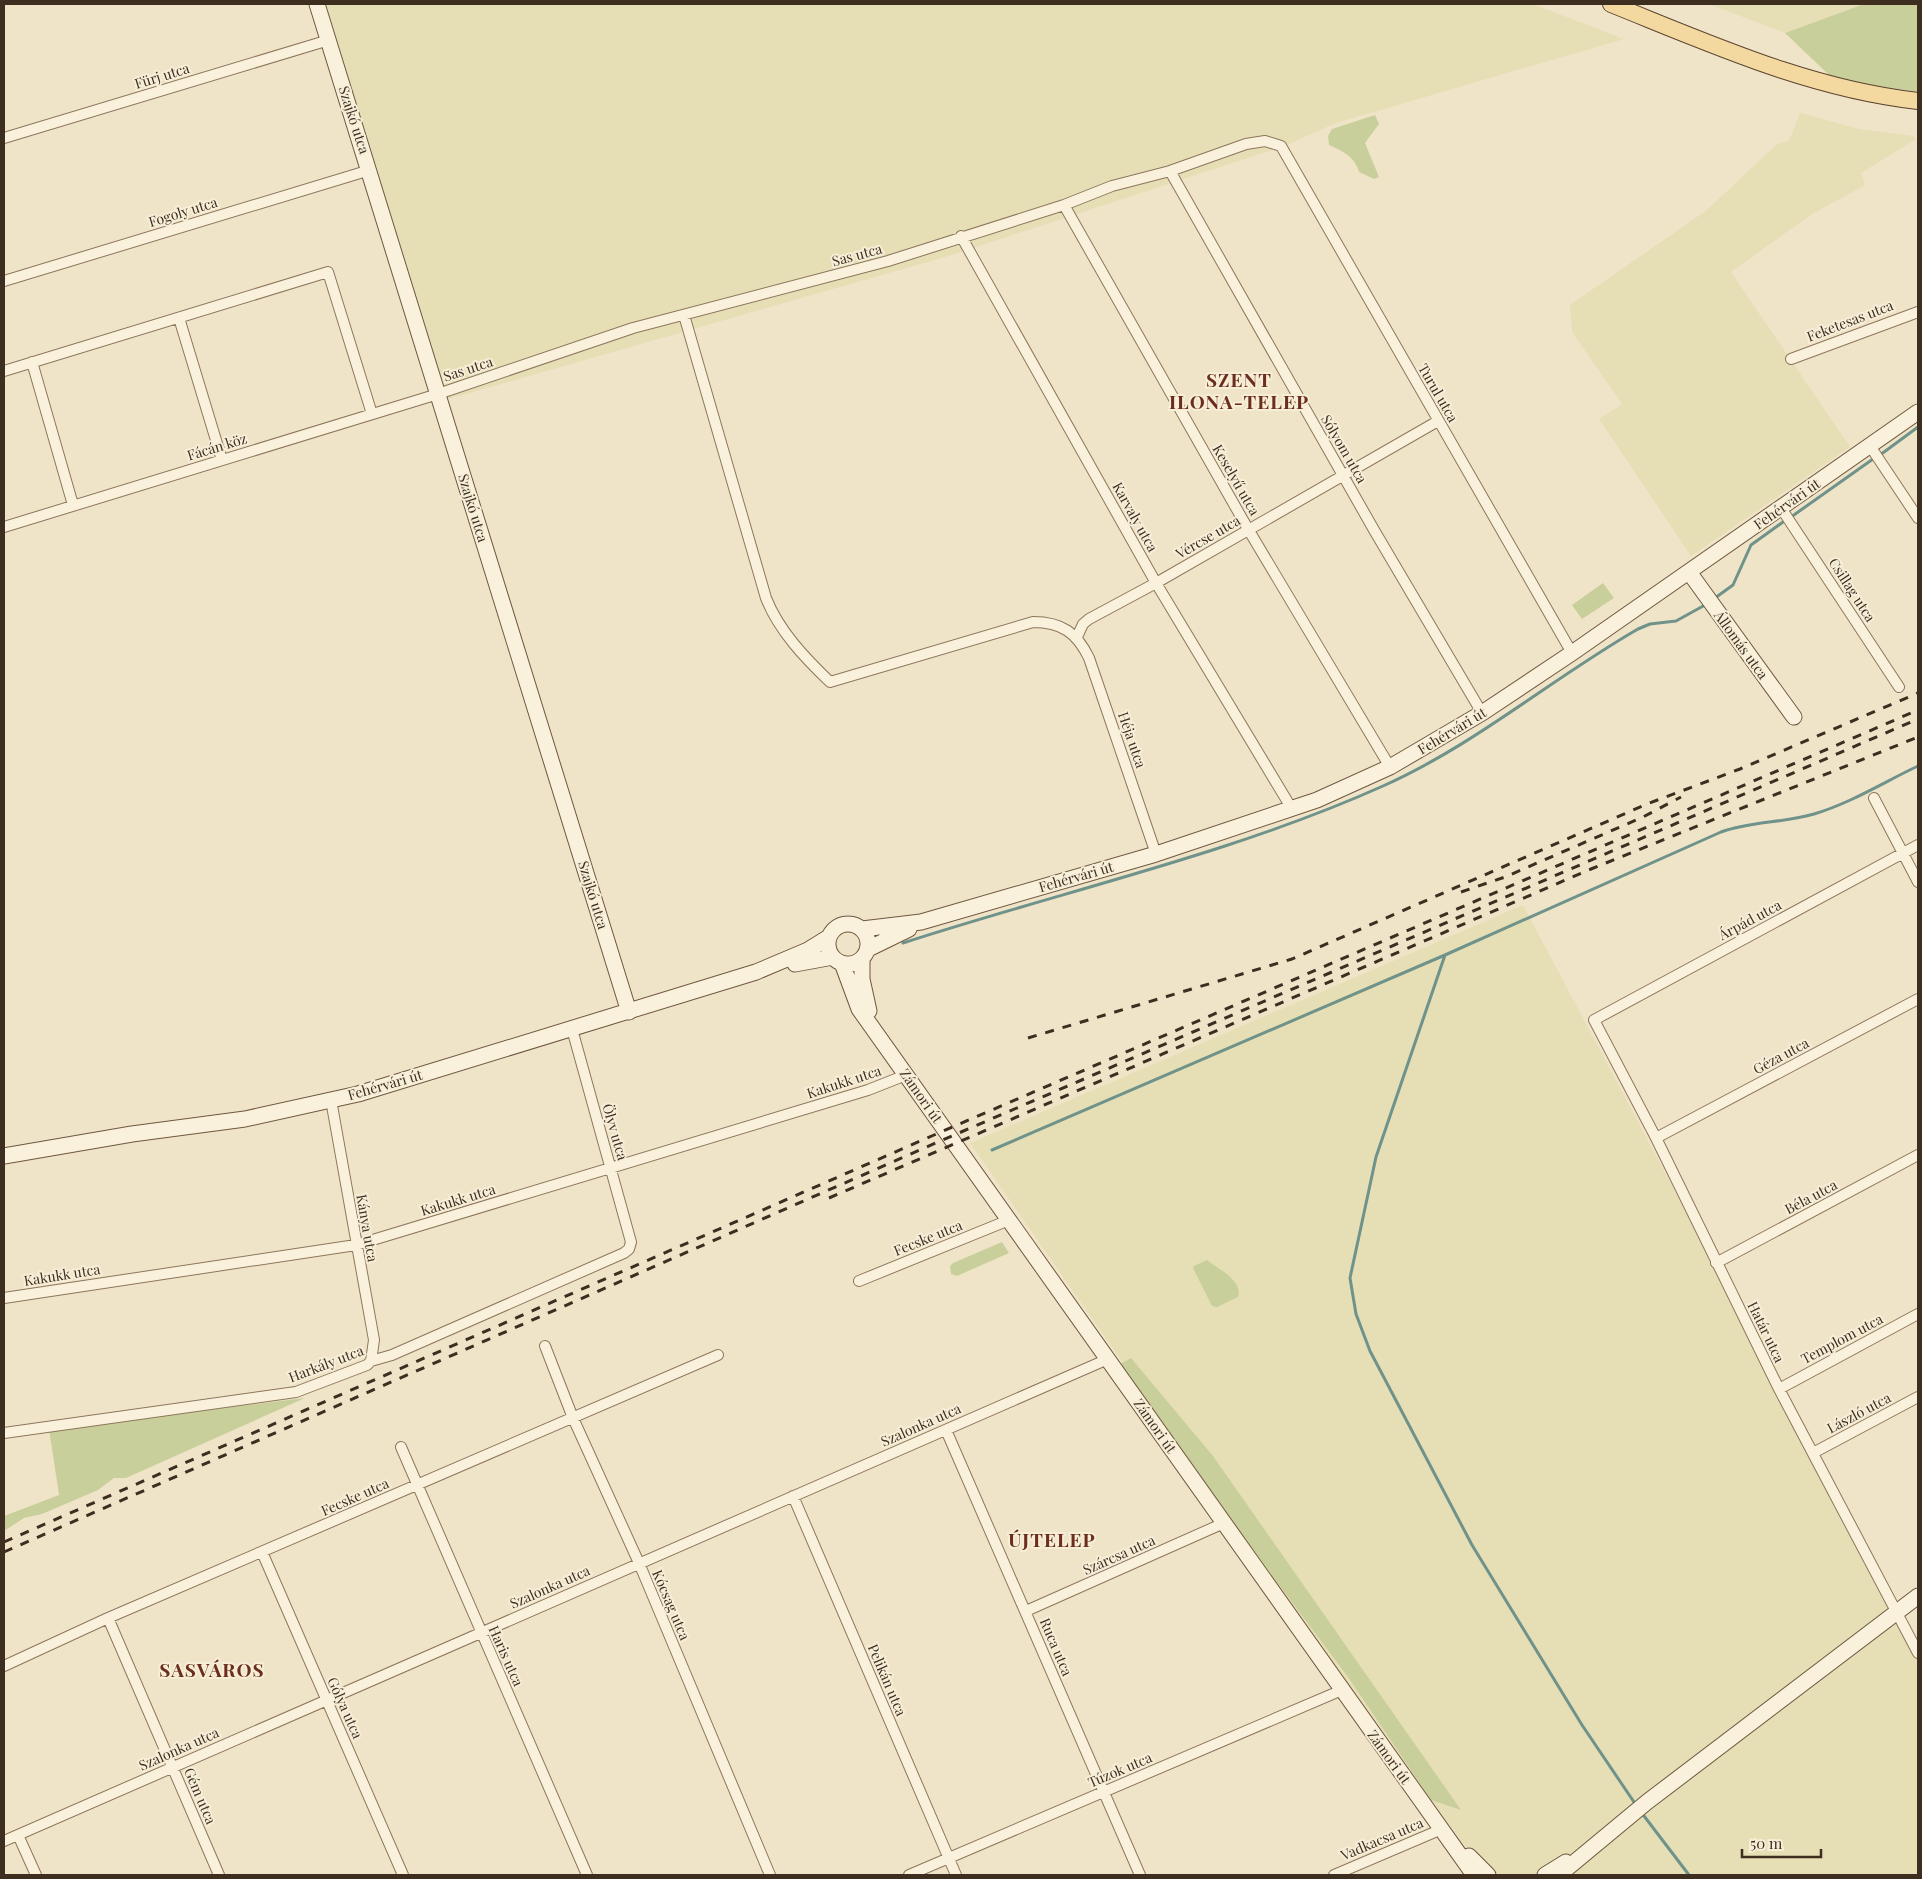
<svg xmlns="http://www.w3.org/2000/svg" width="1922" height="1879" viewBox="0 0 1922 1879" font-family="'Playfair Display',serif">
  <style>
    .farmland { fill: #e6deb5 }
    .green { fill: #c9cf9b }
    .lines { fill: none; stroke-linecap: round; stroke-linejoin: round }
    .stream { stroke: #6f938a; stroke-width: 3 }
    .street-casing { stroke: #8d765c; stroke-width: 12 }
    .secondary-casing { stroke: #6f573f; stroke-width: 17 }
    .primary-casing { stroke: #5b4430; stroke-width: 18 }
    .street { stroke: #faf1dc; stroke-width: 10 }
    .secondary { stroke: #faf1dc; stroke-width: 15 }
    .primary { stroke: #f3d9a0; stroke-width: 16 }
    .rail { stroke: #3d2e20; stroke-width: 3; stroke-dasharray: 9 9; stroke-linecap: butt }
    .labels { text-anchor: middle; stroke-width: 4; stroke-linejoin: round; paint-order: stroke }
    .street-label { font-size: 14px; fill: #3d2e20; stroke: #f7eed8 }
    .district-label { font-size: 19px; font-weight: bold; letter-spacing: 1px; fill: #6b2e1e; stroke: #f7eed8 }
  </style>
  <rect width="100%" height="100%" fill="#f0e4c8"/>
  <path class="farmland" d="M 324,4 L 1533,4 L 1624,39 L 1336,123 L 1284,146 L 952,255 L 445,400 Z
    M 1709,4 L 1864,4 L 1785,33 Z
    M 1800,113 L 1859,129 L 1913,136 L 1916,139 L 1861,173 L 1865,185 L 1809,216 L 1731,272 L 1850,447 L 1691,556 L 1599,419 L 1622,404 L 1572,332 L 1570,305 L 1707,210 L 1777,144 L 1789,141 Z
    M 1523,905 L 1918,1649 L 1918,1875 L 1486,1875 L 1296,1612 L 970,1143 Z"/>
  <path class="green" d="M 1864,4 L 1918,4 L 1918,92 L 1870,85 L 1830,76 L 1785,33 Z
    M 1375,115 L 1379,124 L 1365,143 L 1379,177 L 1374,179 L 1359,172 C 1355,157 1343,151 1329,145 L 1328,136 L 1332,129 Z
    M 1603,583 L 1614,598 L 1582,619 L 1572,605 Z
    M 1002,1242 L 1009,1253 L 957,1276 L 951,1274 L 950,1266 L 953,1263 Z
    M 1207,1260 C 1218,1269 1243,1280 1238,1297 L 1217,1307 L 1212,1306 L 1193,1268 L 1194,1266 Z
    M 1131,1358 L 1213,1456 L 1461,1810 L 1431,1800 L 1348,1677 L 1258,1557 L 1120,1364 Z
    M 305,1398 L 126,1478 L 114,1478 L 98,1490 L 42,1514 L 24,1518 L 4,1531 L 4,1516 L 59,1495 L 49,1429 Z"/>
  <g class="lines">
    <path class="stream" d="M 1880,455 L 1918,427
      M 1791,517 L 1873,459
      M 1715,598 L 1733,585 L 1751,545 L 1783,522
      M 903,943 C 1063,891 1229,855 1383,786 C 1475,745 1551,679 1638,629 L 1650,624 L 1676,621 L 1705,605
      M 1445,955 L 1376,1157 L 1350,1278 L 1356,1314 L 1370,1351 L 1472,1545 L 1582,1725 L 1636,1805
      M 992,1150 L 1445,955 L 1721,832 C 1751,821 1784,823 1814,814 C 1851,803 1884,782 1918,766
      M 1641,1812 L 1689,1875"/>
    <defs>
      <path id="street" d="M 4,138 L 329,40
        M 1170,171 L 1374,530 L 1482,713
        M 1064,205 L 1248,529 L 1390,767
        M 961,236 L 1156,583 L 1292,809
        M 4,281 L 370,170
        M 684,315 L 766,598 C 779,631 805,658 830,682 L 1033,622 C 1062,622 1077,633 1089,658 L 1156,854
        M 179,318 L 222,460
        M 1791,359 L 1918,312
        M 32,362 L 73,505
        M 4,371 L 328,272 L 372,414
        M 1870,446 L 1918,518
        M 1781,508 L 1899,687
        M 4,527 L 438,394 L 633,328 L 888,261 L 1064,205 L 1112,186 L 1170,171 L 1246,144 L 1265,141 L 1281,146 L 1572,653
        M 1077,637 L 1083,624 L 1089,619 L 1156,583 L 1438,421
        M 1874,798 L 1918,882
        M 1918,845 L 1594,1020 L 1656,1138 L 1779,1389 L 1918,1653
        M 331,1100 L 374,1340 L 371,1361
        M 1656,1138 L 1918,999
        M 1716,1263 L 1918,1155
        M 859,1281 L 1009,1220
        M 4,1298 L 356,1245 L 868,1090 L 906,1075
        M 545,1346 L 573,1418 L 639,1563 L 770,1875
        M 1779,1389 L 1918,1314
        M 946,1430 L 1140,1875
        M 4,1433 L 296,1392 L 367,1365 L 371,1361 L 392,1355 L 624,1253 L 629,1249 L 631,1242 L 572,1029
        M 401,1447 L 587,1875
        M 1813,1453 L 1918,1397
        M 793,1496 L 956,1875
        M 262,1552 L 403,1875
        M 1026,1611 L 1224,1523
        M 108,1618 L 219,1875
        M 4,1666 L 108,1618 L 718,1355
        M 18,1835 L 36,1875
        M 4,1841 L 1108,1359
        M 909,1875 L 1342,1690
        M 1334,1875 L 1442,1829"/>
      <path id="secondary" d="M 317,4 L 629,1012
        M 1689,572 L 1794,717
        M828 944a20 20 0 1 1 40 0a20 20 0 1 1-40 0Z
        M 862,929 L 921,922 L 1156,854 L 1317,800 L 1390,767 L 1482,713 L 1572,653 L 1918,412
        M 868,949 L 909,929
        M 862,959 L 862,979 L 869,1011
        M 842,963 L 859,1009 L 1474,1875
        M 795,964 L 833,957
        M 4,1156 L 132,1134 L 245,1119 L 358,1094 L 756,972 L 808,950 L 829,937
        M 1469,1856 L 1488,1875
        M 1545,1875 L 1566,1862
        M 1559,1875 L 1647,1802 L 1918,1596"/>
      <path id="primary" d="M 1611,4 C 1711,44 1810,89 1918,101"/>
    </defs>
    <use href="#street" class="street-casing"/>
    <use href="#secondary" class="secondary-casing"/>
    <use href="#primary" class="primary-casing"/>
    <use href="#street" class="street"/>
    <use href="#secondary" class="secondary"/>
    <use href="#primary" class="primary"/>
    <path class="rail" d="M 1461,892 L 1505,877 L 1643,817 L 1681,797
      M 1028,1038 L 1292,959 L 1647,804 L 1740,769 L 1918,693
      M 829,1198 L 1591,869 L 1918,737
      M 4,1542 L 934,1135 L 1918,710
      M 4,1552 L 938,1142 L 1918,719"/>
  </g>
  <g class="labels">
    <g class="street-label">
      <text transform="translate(162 76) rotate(-17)" y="5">Fürj utca</text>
      <text transform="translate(354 120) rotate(72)" y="5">Szajkó utca</text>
      <text transform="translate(183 212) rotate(-17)" y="5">Fogoly utca</text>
      <text transform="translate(857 255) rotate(-15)" y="5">Sas utca</text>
      <text transform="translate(1850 321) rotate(-21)" y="5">Feketesas utca</text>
      <text transform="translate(468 369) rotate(-18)" y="5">Sas utca</text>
      <text transform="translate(1438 393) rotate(60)" y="5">Turul utca</text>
      <text transform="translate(217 447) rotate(-17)" y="5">Fácán köz</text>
      <text transform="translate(1344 449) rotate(60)" y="5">Sólyom utca</text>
      <text transform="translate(1236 480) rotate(60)" y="5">Keselyű utca</text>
      <text transform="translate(1787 504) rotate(-35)" y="5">Fehérvári út</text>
      <text transform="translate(473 508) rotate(73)" y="5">Szajkó utca</text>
      <text transform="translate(1135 517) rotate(61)" y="5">Karvaly utca</text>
      <text transform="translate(1208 537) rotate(-30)" y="5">Vércse utca</text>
      <text transform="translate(1852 590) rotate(57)" y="5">Csillag utca</text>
      <text transform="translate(1741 645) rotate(54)" y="5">Állomás utca</text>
      <text transform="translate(1452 731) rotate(-31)" y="5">Fehérvári út</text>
      <text transform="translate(1132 740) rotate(71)" y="5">Héja utca</text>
      <text transform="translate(1076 877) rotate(-16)" y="5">Fehérvári út</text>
      <text transform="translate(593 895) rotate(73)" y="5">Szajkó utca</text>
      <text transform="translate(1750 920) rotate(-28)" y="5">Árpád utca</text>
      <text transform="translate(1781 1056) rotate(-28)" y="5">Géza utca</text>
      <text transform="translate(844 1082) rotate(-18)" y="5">Kakukk utca</text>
      <text transform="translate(385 1085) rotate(-16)" y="5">Fehérvári út</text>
      <text transform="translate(921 1096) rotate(55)" y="5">Zámori út</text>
      <text transform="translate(615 1132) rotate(74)" y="5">Ölyv utca</text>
      <text transform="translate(1811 1197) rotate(-28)" y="5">Béla utca</text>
      <text transform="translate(458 1200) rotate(-17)" y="5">Kakukk utca</text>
      <text transform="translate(367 1228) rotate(80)" y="5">Kánya utca</text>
      <text transform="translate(928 1238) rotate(-22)" y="5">Fecske utca</text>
      <text transform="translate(62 1275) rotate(-9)" y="5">Kakukk utca</text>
      <text transform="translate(1766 1332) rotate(64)" y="5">Határ utca</text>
      <text transform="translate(1842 1339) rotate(-28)" y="5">Templom utca</text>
      <text transform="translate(326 1364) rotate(-21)" y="5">Harkály utca</text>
      <text transform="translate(1859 1413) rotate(-28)" y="5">László utca</text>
      <text transform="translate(921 1425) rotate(-24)" y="5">Szalonka utca</text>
      <text transform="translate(1155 1426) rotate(55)" y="5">Zámori út</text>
      <text transform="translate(355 1497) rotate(-24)" y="5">Fecske utca</text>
      <text transform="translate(1119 1555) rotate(-24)" y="5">Szárcsa utca</text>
      <text transform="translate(550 1587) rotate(-24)" y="5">Szalonka utca</text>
      <text transform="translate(671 1605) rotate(67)" y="5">Kócsag utca</text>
      <text transform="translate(1056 1647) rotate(67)" y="5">Ruca utca</text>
      <text transform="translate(506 1656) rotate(66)" y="5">Haris utca</text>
      <text transform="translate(887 1680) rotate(67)" y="5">Pelikán utca</text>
      <text transform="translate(345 1708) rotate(66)" y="5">Gólya utca</text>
      <text transform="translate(179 1749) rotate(-24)" y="5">Szalonka utca</text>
      <text transform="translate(1389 1757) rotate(54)" y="5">Zámori út</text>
      <text transform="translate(1120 1770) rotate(-23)" y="5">Túzok utca</text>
      <text transform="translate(200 1796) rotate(67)" y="5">Gém utca</text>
      <text transform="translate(1382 1839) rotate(-23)" y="5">Vadkacsa utca</text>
    </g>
    <g class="district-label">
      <text x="1239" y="387">SZENT<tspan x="1239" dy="22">ILONA-TELEP</tspan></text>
      <text x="1052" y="1547">ÚJTELEP</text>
      <text x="212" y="1677">SASVÁROS</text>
    </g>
  </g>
  <rect width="1922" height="1879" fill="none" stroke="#3d2e20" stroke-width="10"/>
  <path d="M1742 1849v8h79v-8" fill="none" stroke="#3d2e20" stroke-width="2.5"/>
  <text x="1750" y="1849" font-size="15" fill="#3d2e20" stroke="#f7eed8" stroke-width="4" paint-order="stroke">50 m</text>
</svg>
